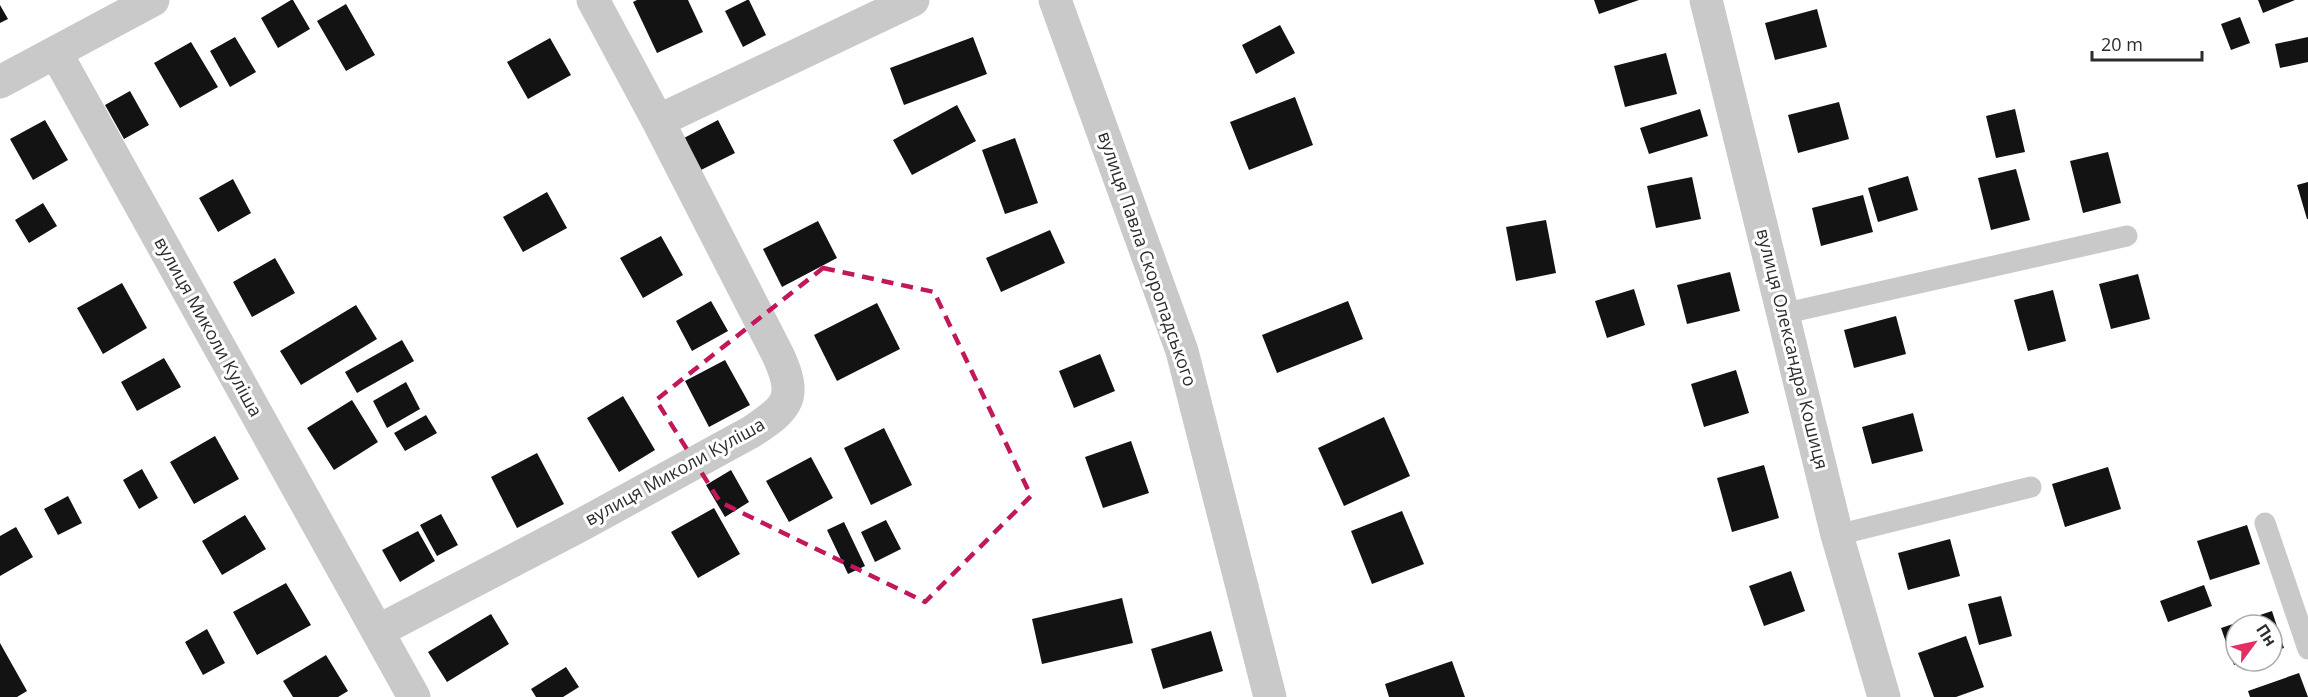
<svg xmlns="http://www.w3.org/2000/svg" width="2308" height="697" viewBox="0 0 2308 697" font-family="'Open Sans',sans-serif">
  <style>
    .building { fill: #131313 }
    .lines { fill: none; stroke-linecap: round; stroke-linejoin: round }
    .service { stroke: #c9c9c9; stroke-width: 21 }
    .minor { stroke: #c9c9c9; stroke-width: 33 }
    .marked { fill: none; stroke: #c2185b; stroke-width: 4.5; stroke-dasharray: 12 8; stroke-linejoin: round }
    .labels { text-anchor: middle; stroke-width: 6; stroke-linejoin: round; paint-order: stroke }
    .street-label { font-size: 18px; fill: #2c2c2c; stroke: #fff }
  </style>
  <rect width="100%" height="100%" fill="#fff"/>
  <path class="building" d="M 291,0 L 293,0 L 310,29 L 278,48 L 261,18 Z
    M 637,0 L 688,0 L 703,32 L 657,53 L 633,2 Z
    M 747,0 L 749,0 L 766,35 L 743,47 L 725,11 Z
    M 1594,0 L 1639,0 L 1599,14 Z
    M 2258,0 L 2295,0 L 2263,13 Z
    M 346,4 L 375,55 L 346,71 L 317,21 Z
    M 0,5 L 8,19 L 0,23 Z
    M 1817,9 L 1827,47 L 1775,60 L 1765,23 Z
    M 2240,17 L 2250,43 L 2231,50 L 2221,24 Z
    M 1280,25 L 1295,53 L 1256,74 L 1242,45 Z
    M 235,37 L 256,72 L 230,87 L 210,51 Z
    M 973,37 L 987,74 L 904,105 L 890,68 Z
    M 2308,37 L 2308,62 L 2280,68 L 2275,44 Z
    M 550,38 L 571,75 L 528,99 L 507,62 Z
    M 191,42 L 218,87 L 180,108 L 154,63 Z
    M 1666,53 L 1677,94 L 1625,107 L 1614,66 Z
    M 130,91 L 149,125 L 124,139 L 105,105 Z
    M 1295,97 L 1313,145 L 1249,170 L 1230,122 Z
    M 1839,102 L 1849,139 L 1798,153 L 1788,115 Z
    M 957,105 L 976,141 L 912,175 L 893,140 Z
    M 1700,109 L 1708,136 L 1649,154 L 1640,128 Z
    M 2015,109 L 2025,152 L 1996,158 L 1986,116 Z
    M 45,120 L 68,160 L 33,180 L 10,139 Z
    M 718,120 L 735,153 L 701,170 L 684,138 Z
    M 1015,138 L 1038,203 L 1005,214 L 982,150 Z
    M 2108,152 L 2121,203 L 2083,213 L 2070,161 Z
    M 2016,169 L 2030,220 L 1991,230 L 1978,178 Z
    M 1908,176 L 1918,210 L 1878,222 L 1868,188 Z
    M 1692,177 L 1701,219 L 1656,228 L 1647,186 Z
    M 233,179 L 251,213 L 218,232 L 199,198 Z
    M 2308,182 L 2308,219 L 2307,219 L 2297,185 Z
    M 547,192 L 567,228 L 523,252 L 503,217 Z
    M 1863,195 L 1873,232 L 1821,246 L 1812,208 Z
    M 43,203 L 57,226 L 29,243 L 15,220 Z
    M 1546,220 L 1556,273 L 1516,281 L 1506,227 Z
    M 818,221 L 837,258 L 782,287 L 763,249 Z
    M 1050,230 L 1065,263 L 1001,292 L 986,258 Z
    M 661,236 L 683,275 L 643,298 L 620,258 Z
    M 275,258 L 295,293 L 252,317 L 233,282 Z
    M 1730,272 L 1740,311 L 1687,324 L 1677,285 Z
    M 2138,274 L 2150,319 L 2111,329 L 2099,284 Z
    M 122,283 L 147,328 L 103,354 L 77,308 Z
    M 1634,289 L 1645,325 L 1607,338 L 1595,301 Z
    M 2053,290 L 2066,341 L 2028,351 L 2014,300 Z
    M 711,301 L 728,331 L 692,351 L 676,321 Z
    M 1348,301 L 1363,339 L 1277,373 L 1262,335 Z
    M 877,303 L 900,349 L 837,381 L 814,335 Z
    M 356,305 L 377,339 L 301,385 L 280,351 Z
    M 1896,316 L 1906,354 L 1854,368 L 1844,330 Z
    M 402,340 L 414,361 L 357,393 L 345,372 Z
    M 1100,354 L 1115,391 L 1074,408 L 1059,371 Z
    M 164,358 L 181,387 L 137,411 L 121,382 Z
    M 725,360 L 750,405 L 709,427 L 685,381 Z
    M 1736,370 L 1749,413 L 1704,427 L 1691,384 Z
    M 406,382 L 420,409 L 387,428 L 373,401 Z
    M 623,396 L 655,450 L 619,472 L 587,418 Z
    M 352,400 L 378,442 L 334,470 L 307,428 Z
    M 1913,413 L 1923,451 L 1872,464 L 1862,427 Z
    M 426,415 L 437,433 L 405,451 L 394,433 Z
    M 1384,417 L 1410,476 L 1344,506 L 1318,448 Z
    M 884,428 L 912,485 L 871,505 L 844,448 Z
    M 215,436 L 239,479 L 194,504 L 170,462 Z
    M 1131,441 L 1149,493 L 1103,508 L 1085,457 Z
    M 537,453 L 564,504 L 517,528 L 491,477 Z
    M 811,457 L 833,498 L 789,522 L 766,481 Z
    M 1764,465 L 1779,518 L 1732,532 L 1717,478 Z
    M 2108,467 L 2121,509 L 2065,527 L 2052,484 Z
    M 142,469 L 158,498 L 139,509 L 123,480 Z
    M 731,470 L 749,502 L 725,517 L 706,485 Z
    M 68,496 L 82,523 L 58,535 L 44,509 Z
    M 714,508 L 740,554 L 698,578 L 671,532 Z
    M 1402,511 L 1424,564 L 1372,584 L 1351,531 Z
    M 441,514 L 458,545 L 437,556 L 420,525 Z
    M 245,515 L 266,549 L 222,575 L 202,541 Z
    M 886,520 L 901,549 L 875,562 L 861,532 Z
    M 844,522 L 865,566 L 848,574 L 827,530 Z
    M 2247,525 L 2260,564 L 2210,580 L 2197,541 Z
    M 16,527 L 33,557 L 0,576 L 0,536 Z
    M 418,531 L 435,561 L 400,582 L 382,550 Z
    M 1950,539 L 1960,576 L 1908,590 L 1898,553 Z
    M 1791,571 L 1805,611 L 1764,626 L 1749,586 Z
    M 286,583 L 311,625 L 257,655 L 233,612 Z
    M 2204,585 L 2212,606 L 2168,622 L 2160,601 Z
    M 2001,596 L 2012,636 L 1979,645 L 1968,604 Z
    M 1122,598 L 1133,643 L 1042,664 L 1032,619 Z
    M 2272,611 L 2284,648 L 2272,652 L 2272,625 L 2236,625 L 2236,661 L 2245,661 L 2234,665 L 2221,628 Z
    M 491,614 L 509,644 L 447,682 L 428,652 Z
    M 207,629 L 225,663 L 203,675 L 185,642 Z
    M 1211,631 L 1223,671 L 1163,689 L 1151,649 Z
    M 1966,636 L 1984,687 L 1956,697 L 1934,697 L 1918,653 Z
    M 0,643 L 27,691 L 17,697 L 0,697 Z
    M 326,655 L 348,691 L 338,697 L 293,697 L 283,681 Z
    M 1452,661 L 1465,697 L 1389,697 L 1385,684 Z
    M 566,667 L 579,687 L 563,697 L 536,697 L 531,689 Z
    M 2299,673 L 2308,697 L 2250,697 L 2248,691 Z"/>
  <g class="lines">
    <path class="service" d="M 1782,314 L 2127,236
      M 2265,523 L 2308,649
      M 1837,535 L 2031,487"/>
    <path class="minor" d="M 1055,0 L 1182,351 L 1270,697
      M 1706,0 L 1837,535 L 1884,697
      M 56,53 L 414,697
      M 0,82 L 153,0
      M 658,121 L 913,0
      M 378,631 L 581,525 L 751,432 C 788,408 798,398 778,355 L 658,121 L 593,0"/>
  </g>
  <path class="marked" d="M 823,268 L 934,292 L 1031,496 L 925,602 L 720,502 L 656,400 Z"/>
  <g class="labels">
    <g class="street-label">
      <text transform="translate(1147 259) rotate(71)" y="6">вулиця Павла Скоропадського</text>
      <text transform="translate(208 327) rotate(61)" y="6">вулиця Миколи Куліша</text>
      <text transform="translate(1792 349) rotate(76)" y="6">вулиця Олександра Кошиця</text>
      <text transform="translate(675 472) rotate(-29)" y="6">вулиця Миколи Куліша</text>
    </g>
  </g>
  <g transform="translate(2254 643) rotate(57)"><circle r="28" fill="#ffffff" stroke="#ababab" stroke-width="1.5"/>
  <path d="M0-4.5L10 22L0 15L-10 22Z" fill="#e13061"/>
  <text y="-9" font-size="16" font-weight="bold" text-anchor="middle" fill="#2c2c2c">Пн</text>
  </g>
  <path d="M2092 51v9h110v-9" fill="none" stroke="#2c2c2c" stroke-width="3"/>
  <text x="2101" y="51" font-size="18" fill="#2c2c2c" stroke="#ffffff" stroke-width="4.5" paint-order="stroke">20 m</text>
</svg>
